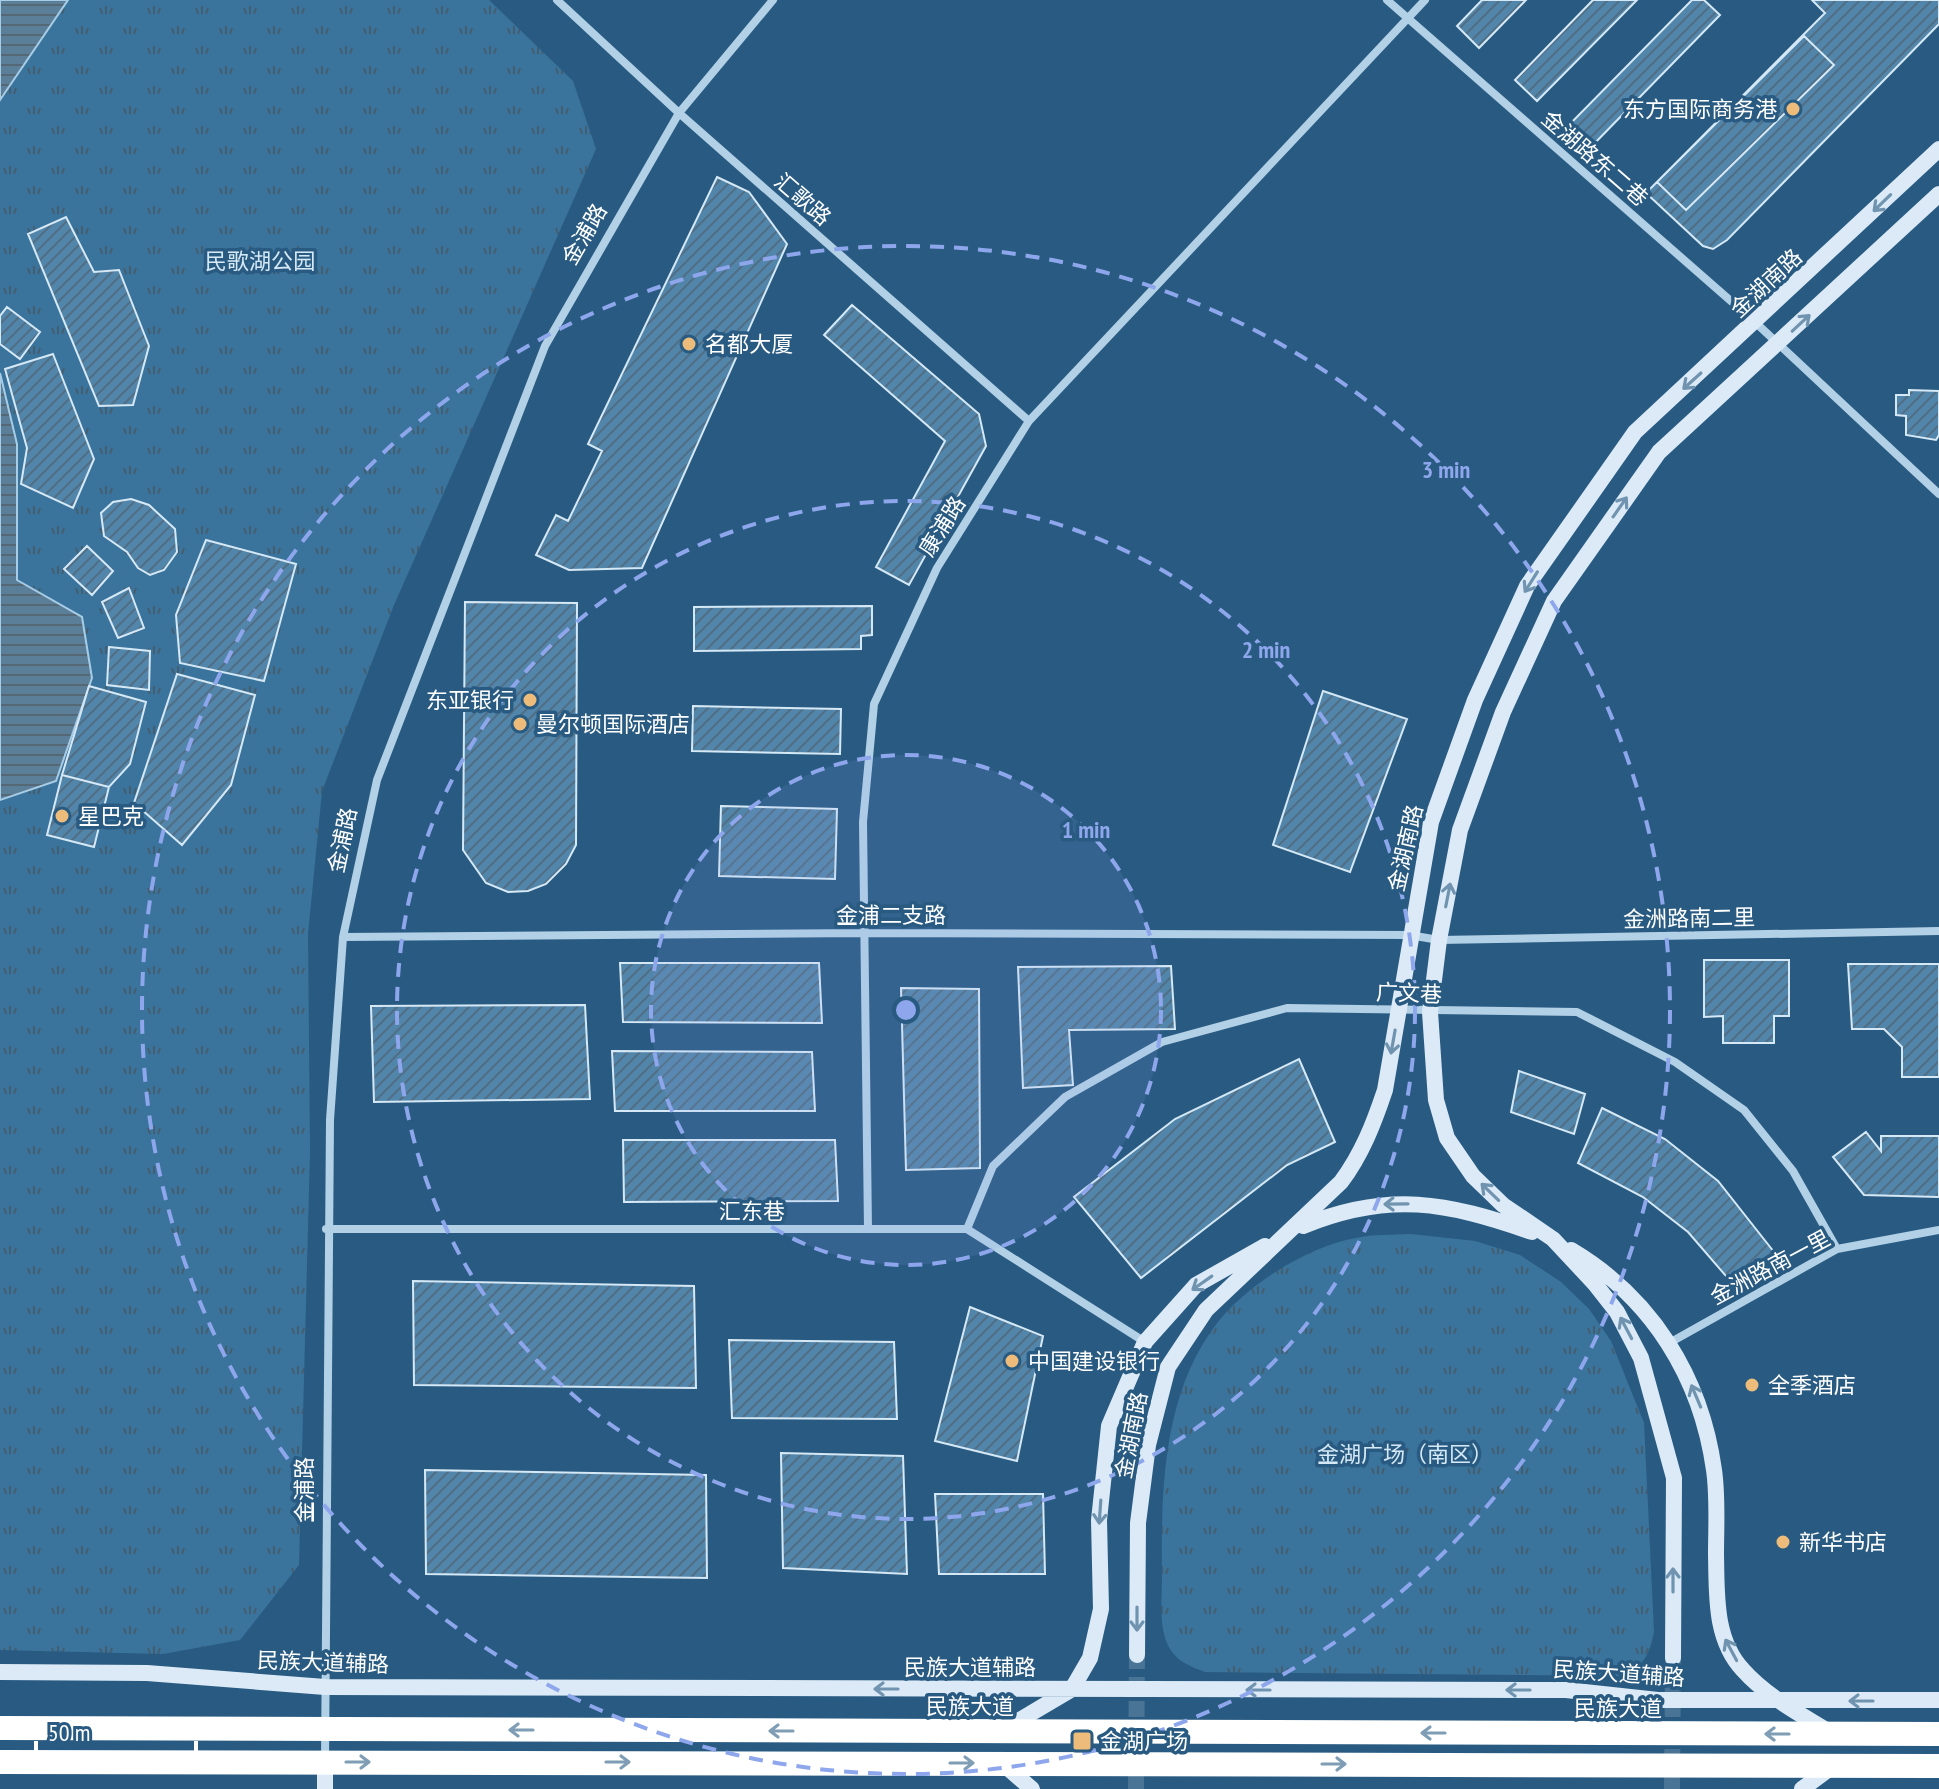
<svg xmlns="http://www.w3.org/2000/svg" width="1939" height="1789" viewBox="0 0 1939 1789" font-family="'PT Sans Narrow','Noto Sans SC',sans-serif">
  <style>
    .grass { fill: url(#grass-tufts) }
    .water { fill: url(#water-rules); stroke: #a7cde6; stroke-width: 2 }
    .building { fill: url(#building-hatch); stroke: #d5e8f5; stroke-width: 2 }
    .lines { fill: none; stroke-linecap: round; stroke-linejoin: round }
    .secondary-tunnel { stroke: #497495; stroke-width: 16; stroke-dasharray: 16 8; stroke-linecap: butt }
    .street { stroke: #b2d0e6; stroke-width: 8 }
    .secondary { stroke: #dbeaf6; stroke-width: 16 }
    .highway { stroke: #fff; stroke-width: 24 }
    .oneway { stroke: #7094b0 }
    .oneway2 { stroke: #7f9db4 }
    .ring { fill: none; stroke: #8ea6ec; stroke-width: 4; stroke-dasharray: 14 10 }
    .poi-dot { fill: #edbc7a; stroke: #295b82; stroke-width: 3 }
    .labels { text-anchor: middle; stroke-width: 7; stroke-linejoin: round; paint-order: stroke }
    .poi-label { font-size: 22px; fill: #fff; stroke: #295b82; text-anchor: start }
    .street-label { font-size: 22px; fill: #fff; stroke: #295b82 }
    .park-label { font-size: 22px; fill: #d5e8f5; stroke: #295b82 }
    .centre { fill: #8ea6ec; stroke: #295b82; stroke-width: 4 }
    .ring-label { font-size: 24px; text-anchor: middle; font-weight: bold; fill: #8ea6ec; stroke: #295b82; stroke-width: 7; stroke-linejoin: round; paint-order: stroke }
  </style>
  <defs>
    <pattern id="grass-tufts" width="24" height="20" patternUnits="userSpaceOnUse" patternTransform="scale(2)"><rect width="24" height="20" fill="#3a749d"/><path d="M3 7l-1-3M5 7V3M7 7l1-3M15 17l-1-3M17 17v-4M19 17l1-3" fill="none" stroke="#445e70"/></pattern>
    <pattern id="water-rules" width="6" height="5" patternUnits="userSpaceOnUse" patternTransform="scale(2)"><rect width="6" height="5" fill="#5c7f99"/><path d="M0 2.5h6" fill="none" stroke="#556876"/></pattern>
    <pattern id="building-hatch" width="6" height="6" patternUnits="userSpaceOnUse" patternTransform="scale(2)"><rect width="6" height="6" fill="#5285aa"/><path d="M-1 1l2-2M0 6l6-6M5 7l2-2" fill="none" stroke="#506e84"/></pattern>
  </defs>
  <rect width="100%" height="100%" fill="#295b82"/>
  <path class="grass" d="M 0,0 L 489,0 L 573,81 L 596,149 L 394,605 L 322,791 L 308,934 L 310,1151 L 299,1565 L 240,1640 L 163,1654 L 0,1650 Z
    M 1411,1234 L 1475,1241 L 1520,1255 L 1561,1282 L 1589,1309 L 1611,1341 L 1644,1423 L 1654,1632 C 1649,1656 1644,1666 1621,1676 L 1205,1672 C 1192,1667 1178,1662 1170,1649 C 1158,1628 1162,1602 1162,1578 C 1161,1492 1162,1393 1218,1322 C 1248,1284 1309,1246 1356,1238 C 1374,1234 1393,1235 1411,1234 Z"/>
  <path class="water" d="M 0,0 L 68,0 L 0,100 Z
    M 0,373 L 17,444 L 17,580 L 82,617 L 92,678 L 56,781 L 0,800 Z"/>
  <path class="building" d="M 1482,0 L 1526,0 L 1479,48 L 1457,26 Z
    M 1593,0 L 1637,0 L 1537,101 L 1515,80 Z
    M 1692,0 L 1704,0 L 1720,15 L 1588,150 L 1566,128 Z
    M 1812,0 L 1939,0 L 1939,24 L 1727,240 L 1713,249 L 1703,246 L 1646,193 L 1825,13 Z
    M 1804,36 L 1834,65 L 1686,210 L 1657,182 Z
    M 717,177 L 749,192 L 787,244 L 642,568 L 569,570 L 536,555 L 556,515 L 568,521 L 602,451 L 588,444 Z
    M 66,217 L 94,272 L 119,270 L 149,346 L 133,405 L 99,406 L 28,234 Z
    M 852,305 L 979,414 L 986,446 L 909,585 L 876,567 L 945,441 L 824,335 Z
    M 7,307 L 40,332 L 20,359 L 0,344 L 0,316 Z
    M 53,354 L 94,459 L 73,508 L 21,484 L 27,448 L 5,369 Z
    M 1909,390 L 1939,391 L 1939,435 L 1936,440 L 1906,435 L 1906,416 L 1896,415 L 1896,395 L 1909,395 Z
    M 131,499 L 149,505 L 175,529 L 177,552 L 164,570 L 150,575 L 138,568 L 127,552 L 104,536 L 101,513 L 113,502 Z
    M 206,540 L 296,564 L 264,681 L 180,663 L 176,615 Z
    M 87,546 L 113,571 L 92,595 L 64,569 Z
    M 129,588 L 144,628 L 118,638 L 102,602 Z
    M 465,602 L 577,603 L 576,845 L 566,864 L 546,884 L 528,891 L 508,892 L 486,883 L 463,850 Z
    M 872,606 L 872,635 L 861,636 L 861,649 L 694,651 L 694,607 Z
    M 109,647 L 150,651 L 149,690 L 107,685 Z
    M 177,674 L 255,695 L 231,785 L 182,845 L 134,803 Z
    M 89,686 L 146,702 L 130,764 L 109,787 L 62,775 Z
    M 1323,691 L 1407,719 L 1350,872 L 1273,845 Z
    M 693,706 L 841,709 L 840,754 L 692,751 Z
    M 62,775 L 109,787 L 94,847 L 47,835 Z
    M 721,806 L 837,809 L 835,879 L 719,876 Z
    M 1704,960 L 1789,960 L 1789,1016 L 1774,1016 L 1774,1043 L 1723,1043 L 1723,1016 L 1704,1017 Z
    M 620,963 L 819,963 L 822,1023 L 623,1022 Z
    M 1848,964 L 1939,964 L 1939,1077 L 1902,1077 L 1902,1047 L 1884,1029 L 1852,1029 Z
    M 1171,966 L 1175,1029 L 1069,1030 L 1073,1085 L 1023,1088 L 1018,967 Z
    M 901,988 L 979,989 L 980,1168 L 906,1170 Z
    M 585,1005 L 590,1099 L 374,1102 L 371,1006 Z
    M 612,1051 L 812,1052 L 815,1111 L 615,1111 Z
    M 1299,1059 L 1335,1142 L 1287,1165 L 1141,1278 L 1074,1197 L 1175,1119 Z
    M 1519,1071 L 1585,1094 L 1574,1134 L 1511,1112 Z
    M 1602,1108 L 1665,1139 L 1718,1181 L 1774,1252 L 1732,1283 L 1688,1232 L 1643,1197 L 1578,1163 Z
    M 1866,1132 L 1881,1151 L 1881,1136 L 1939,1136 L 1939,1197 L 1864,1195 L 1833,1157 Z
    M 623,1140 L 835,1140 L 838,1201 L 624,1202 Z
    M 413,1281 L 694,1286 L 696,1388 L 414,1385 Z
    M 970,1307 L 1043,1336 L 1017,1461 L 935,1441 Z
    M 729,1340 L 894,1342 L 897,1419 L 732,1418 Z
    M 781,1453 L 903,1456 L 907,1574 L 783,1568 Z
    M 425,1470 L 706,1475 L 707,1578 L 426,1574 Z
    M 935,1494 L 1043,1494 L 1045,1574 L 939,1574 Z"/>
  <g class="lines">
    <path class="secondary-tunnel" d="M 1136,1789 L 1137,1655
      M 1672,1789 L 1673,1658"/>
    <path class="street" d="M 557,0 L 679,113 L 1029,421
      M 1387,0 L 1756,323 L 1939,494
      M 343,937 L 866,933 L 1409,935 L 1439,940 L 1939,931
      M 326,1229 L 967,1229 L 1145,1342
      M 868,1229 L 863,822 L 874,704 L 937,568 L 1029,421 L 1425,0
      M 967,1229 L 993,1166 L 1065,1097 L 1162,1042 L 1287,1008 L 1577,1012 L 1675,1062 L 1744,1110 L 1793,1171 L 1837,1249
      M 1671,1342 L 1837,1249 L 1939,1230
      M 325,1761 L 330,1120 L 343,937 L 377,780 L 545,346 L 679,113 L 773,0"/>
    <path class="secondary" d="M 1303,1226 C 1389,1191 1446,1202 1532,1232
      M 1571,1250 C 1652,1298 1701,1377 1714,1470 C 1718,1497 1716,1527 1716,1555 C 1717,1594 1714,1639 1743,1670 C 1767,1697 1802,1715 1831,1733
      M 1137,1655 L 1138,1523 L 1148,1445 L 1168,1367 L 1206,1310 L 1341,1182 C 1362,1154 1374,1123 1385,1090 L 1431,822 L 1475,700 L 1527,586 L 1635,432 L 1939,149
      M 1673,1658 L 1674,1478 L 1641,1358 L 1617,1312 L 1595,1284 L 1553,1239 L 1503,1205 L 1473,1176 L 1447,1138 L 1436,1100 L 1430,1012 L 1439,940 L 1460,830 L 1503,712 L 1554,601 L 1659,452 L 1939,194
      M 0,1672 L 147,1673 L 325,1687 L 1566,1690 L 1658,1700 L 1939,1700
      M 1003,1730 L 1072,1689 L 1090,1658 L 1101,1609 L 1099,1520 L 1109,1426 L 1145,1342 L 1196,1285 L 1265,1246
      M 325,1762 L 325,1789
      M 1002,1763 L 1032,1789
      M 1802,1789 L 1833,1766"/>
    <path class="highway" d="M 0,1728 L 1939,1734
      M 0,1762 L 1939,1766"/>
  </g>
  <defs><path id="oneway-shaft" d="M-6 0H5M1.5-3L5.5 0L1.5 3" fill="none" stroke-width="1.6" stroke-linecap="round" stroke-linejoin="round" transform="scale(2)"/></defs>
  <g class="oneway">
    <use href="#oneway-shaft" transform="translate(1882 203) rotate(136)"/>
    <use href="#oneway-shaft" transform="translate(1801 323) rotate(-43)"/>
    <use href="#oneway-shaft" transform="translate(1692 381) rotate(138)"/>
    <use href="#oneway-shaft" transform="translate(1620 507) rotate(-55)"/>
    <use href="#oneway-shaft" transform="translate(1531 582) rotate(122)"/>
    <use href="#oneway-shaft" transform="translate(1448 895) rotate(-79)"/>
    <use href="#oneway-shaft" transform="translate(1393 1042) rotate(100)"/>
    <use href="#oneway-shaft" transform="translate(1490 1192) rotate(-136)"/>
    <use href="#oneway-shaft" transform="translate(1396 1204) rotate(179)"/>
    <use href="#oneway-shaft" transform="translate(1202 1283) rotate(145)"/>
    <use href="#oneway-shaft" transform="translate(1626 1328) rotate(-118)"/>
    <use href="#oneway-shaft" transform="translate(1696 1396) rotate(-113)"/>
    <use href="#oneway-shaft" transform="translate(1100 1512) rotate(94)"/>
    <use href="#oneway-shaft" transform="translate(1673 1580) rotate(-90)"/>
    <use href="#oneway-shaft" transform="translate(1137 1619) rotate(90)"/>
    <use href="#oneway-shaft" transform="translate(1731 1650) rotate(-118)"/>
    <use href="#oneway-shaft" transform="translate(886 1689) rotate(-180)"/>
    <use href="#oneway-shaft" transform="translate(1258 1690) rotate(-180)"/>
    <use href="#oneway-shaft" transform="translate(1518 1690) rotate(-180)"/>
    <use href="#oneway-shaft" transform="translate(1861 1701) rotate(-180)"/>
  </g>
  <g class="oneway2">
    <use href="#oneway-shaft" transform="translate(521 1730) rotate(-180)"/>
    <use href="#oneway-shaft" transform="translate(781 1731) rotate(-180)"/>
    <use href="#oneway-shaft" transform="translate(1433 1733) rotate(-180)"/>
    <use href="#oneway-shaft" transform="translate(1777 1734) rotate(-180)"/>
    <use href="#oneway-shaft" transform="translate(358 1762)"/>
    <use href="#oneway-shaft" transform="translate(618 1762)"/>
    <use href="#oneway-shaft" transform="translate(962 1763)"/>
    <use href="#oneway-shaft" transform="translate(1334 1764)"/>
  </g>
  <circle cx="906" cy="1010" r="255" fill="#8ea6ec" fill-opacity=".12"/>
  <g class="ring">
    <circle cx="906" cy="1010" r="255"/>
    <circle cx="906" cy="1010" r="509"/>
    <circle cx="906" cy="1010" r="764"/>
  </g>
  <g class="poi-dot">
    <circle cx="1793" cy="109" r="8"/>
    <circle cx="689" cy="344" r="8"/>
    <circle cx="530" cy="700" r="8"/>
    <circle cx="520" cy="724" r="8"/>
    <circle cx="62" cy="816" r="8"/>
    <circle cx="1012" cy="1361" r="8"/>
    <circle cx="1752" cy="1385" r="8"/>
    <circle cx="1783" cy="1542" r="8"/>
    <rect x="1072" y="1731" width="20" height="20" rx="4"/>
  </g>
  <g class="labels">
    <g class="poi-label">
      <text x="1777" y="117" text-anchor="end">东方国际商务港</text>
      <text x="705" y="352">名都大厦</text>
      <text x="514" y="708" text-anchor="end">东亚银行</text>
      <text x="536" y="732">曼尔顿国际酒店</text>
      <text x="78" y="824">星巴克</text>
      <text x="1028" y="1369">中国建设银行</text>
      <text x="1768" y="1393">全季酒店</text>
      <text x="1799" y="1550">新华书店</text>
      <text x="1100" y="1749">金湖广场</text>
    </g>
    <g class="street-label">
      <text transform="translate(1595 158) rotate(41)" y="8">金湖路东二巷</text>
      <text transform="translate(803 199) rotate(41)" y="8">汇歌路</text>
      <text transform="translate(584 234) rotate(-60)" y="8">金浦路</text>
      <text transform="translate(1766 283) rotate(-43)" y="8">金湖南路</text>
      <text transform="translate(942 526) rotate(-58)" y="8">康浦路</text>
      <text transform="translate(342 840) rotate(-78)" y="8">金浦路</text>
      <text transform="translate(1405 848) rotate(-77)" y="8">金湖南路</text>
      <text x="891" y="923">金浦二支路</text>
      <text transform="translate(1689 918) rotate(-1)" y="8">金洲路南二里</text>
      <text transform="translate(1409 993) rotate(2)" y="8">广文巷</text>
      <text x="752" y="1219">汇东巷</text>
      <text transform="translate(1770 1267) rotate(-28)" y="8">金洲路南一里</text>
      <text transform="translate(1131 1435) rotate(-79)" y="8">金湖南路</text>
      <text transform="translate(304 1490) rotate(-90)" y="8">金浦路</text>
      <text transform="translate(323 1662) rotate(2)" y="8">民族大道辅路</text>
      <text x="970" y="1675">民族大道辅路</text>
      <text transform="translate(1619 1673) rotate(4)" y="8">民族大道辅路</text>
      <text x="970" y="1714">民族大道</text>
      <text x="1618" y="1716">民族大道</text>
    </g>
    <g class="park-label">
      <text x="260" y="269">民歌湖公园</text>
      <text x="1405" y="1462">金湖广场（南区）</text>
    </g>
  </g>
  <circle cx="906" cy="1010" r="12" class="centre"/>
  <g class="ring-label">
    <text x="1446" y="478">3 min</text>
    <text x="1266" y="658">2 min</text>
    <text x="1086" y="838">1 min</text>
  </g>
  <path d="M36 1741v12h160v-12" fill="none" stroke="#ffffff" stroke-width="4"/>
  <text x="48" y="1741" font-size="24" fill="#ffffff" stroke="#295b82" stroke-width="6" paint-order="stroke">50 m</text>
</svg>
